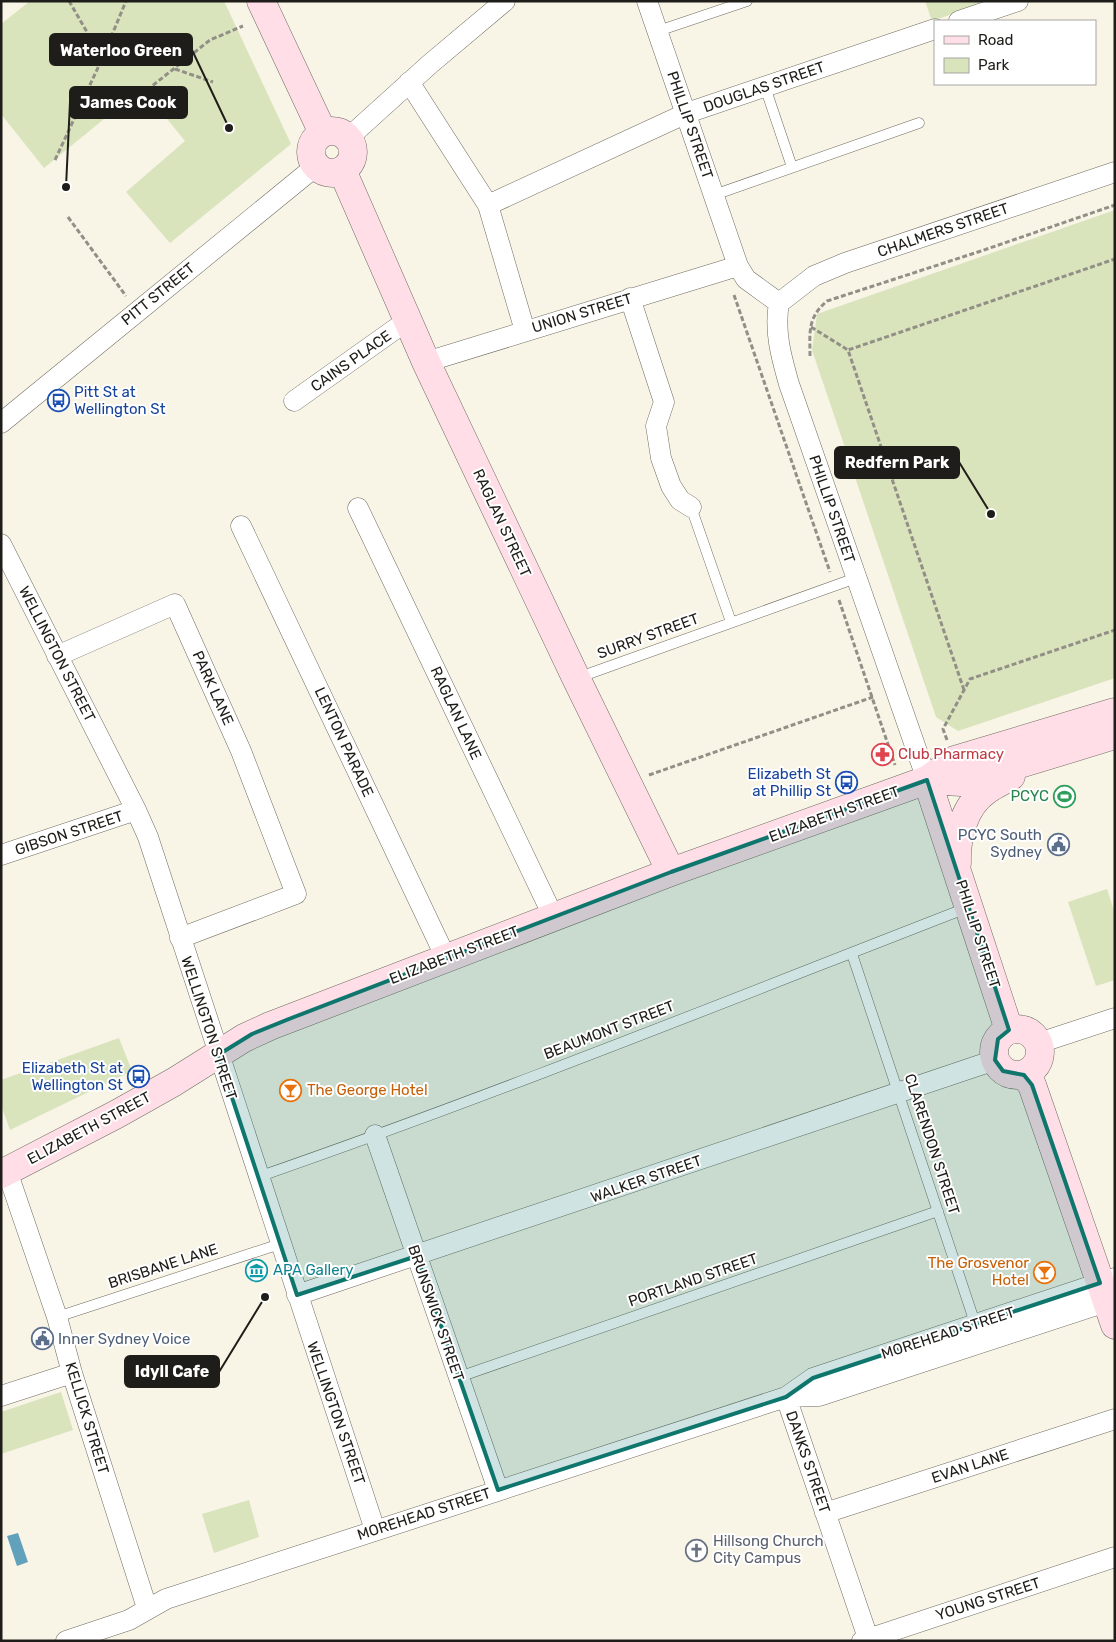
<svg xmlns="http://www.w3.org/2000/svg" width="1116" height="1642" viewBox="0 0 1116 1642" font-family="Rubik,sans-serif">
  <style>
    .green { fill: #d9e4bc }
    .water { fill: #62a1bb }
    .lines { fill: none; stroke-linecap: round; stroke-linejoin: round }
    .lane-casing { stroke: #6f6b60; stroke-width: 11 }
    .street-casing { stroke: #6f6b60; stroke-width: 21 }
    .secondary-casing { stroke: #6f6b60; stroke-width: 29 }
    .path { stroke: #928f86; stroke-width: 3; stroke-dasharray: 5 2.5; stroke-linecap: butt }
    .lane { stroke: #fff; stroke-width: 10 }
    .street { stroke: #fff; stroke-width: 20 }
    .secondary { stroke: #ffdee8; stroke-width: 28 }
    .marked { fill: #0f766e; fill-opacity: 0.2; stroke: #0f766e; stroke-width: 4; stroke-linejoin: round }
    .labels { text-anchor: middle; stroke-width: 4; stroke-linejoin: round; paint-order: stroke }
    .street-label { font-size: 15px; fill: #1f1d19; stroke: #fff }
    .transit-label { font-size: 15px; fill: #164399; stroke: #fff; text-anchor: end }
    .health-label { font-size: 15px; fill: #be3a42; stroke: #fff; text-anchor: start }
    .leisure-label { font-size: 15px; fill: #27864d; stroke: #fff; text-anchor: end }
    .service-label { font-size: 15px; fill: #4e5e75; stroke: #fff; text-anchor: end }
    .food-label { font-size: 15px; fill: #c56008; stroke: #fff; text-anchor: start }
    .culture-label { font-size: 15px; fill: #0d838f; stroke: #fff; text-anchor: start }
    .worship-label { font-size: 15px; fill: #5b616d; stroke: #fff; text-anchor: start }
    .leader { fill: none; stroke: #1f1d19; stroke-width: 2 }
    .callout-dot { fill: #1f1d19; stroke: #fff; stroke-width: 2 }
    .callout { fill: #1f1d19; stroke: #1f1d19; stroke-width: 2 }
    .callout-label { font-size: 16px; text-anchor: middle; font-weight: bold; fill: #fff }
  </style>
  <rect width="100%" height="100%" fill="#f8f4e6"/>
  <path class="green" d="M 30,1 L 224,1 L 291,144 L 170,243 L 126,192 L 185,141 L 142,88 L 44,168 L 1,114 L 1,24 Z
    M 925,1 L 980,1 L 981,4 L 932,21 Z
    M 1115,210 L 1115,678 L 958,731 L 936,717 L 812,350 L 817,314 Z
    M 1107,889 L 1115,914 L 1115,980 L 1096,986 L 1068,902 Z
    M 119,1038 L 132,1071 L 10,1130 L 1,1105 L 1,1080 Z
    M 61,1392 L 73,1430 L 1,1454 L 1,1412 Z
    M 249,1500 L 259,1537 L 214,1553 L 202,1514 Z"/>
  <path class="water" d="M 18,1533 L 28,1562 L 17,1566 L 7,1536 Z"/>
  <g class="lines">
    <defs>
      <path id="lane" d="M 658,31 L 747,1
        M 765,87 L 792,167
        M 714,195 L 919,123
        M 691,507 L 731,622
        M 577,678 L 856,578
        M 852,954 L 976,1326
        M 258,1177 C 497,1094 732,999 969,907
        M 57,1317 L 280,1244
        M 459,1377 L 938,1211"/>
      <path id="street" d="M 647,1 L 738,266 L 746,279 L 779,303
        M 959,21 L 1018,1
        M 409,82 L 488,205 L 525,331
        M 347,139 L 430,64 L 505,1
        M 488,205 L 687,113 L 935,29
        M 630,298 L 664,402 L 656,426 L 661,458 L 671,486 L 680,500 L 691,507
        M 779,303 C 774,331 781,356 789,384 L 927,780
        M 779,303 L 814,276 L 845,263 L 1115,172
        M 426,362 L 738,266
        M 294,401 L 408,320
        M 1,423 L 316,166
        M 358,508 L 554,918
        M 241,526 L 446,958
        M 1,544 L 136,810 L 148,837 L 375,1530
        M 57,656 L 175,604 L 241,751 L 296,894 L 180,938
        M 1,855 L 136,810
        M 1039,1043 L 1115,1018
        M 375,1135 L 498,1490
        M 7,1171 L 57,1317 L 72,1373 L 147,1608
        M 297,1295 L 995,1060
        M 1,1396 L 72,1373
        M 786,1397 L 819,1396 L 1115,1299
        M 786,1397 L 869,1641
        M 825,1513 L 1115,1419
        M 66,1641 L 129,1620 L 166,1599 L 786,1397 L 813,1378 L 1115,1278
        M 862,1641 L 1115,1557"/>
      <path id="secondary" d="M 261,1 L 323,133
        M311 152a21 21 0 1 1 42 0a21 21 0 1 1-42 0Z
        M 342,170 L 426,362 L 576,678 L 671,872
        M 927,780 L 1009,1030
        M 927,780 L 961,782 L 1115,735
        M 957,863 C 956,838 964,805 987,790 C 994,785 1003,781 1011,776
        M994 1052a23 23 0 1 1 46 0a23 23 0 1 1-46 0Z
        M 1024,1075 L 1032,1085 L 1115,1325
        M 1,1174 L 117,1114 L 174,1082 L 244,1038 L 270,1026 L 671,872 L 927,780 L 955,760 L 1115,712"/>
    </defs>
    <use href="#lane" class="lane-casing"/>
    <use href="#street" class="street-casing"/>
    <use href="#secondary" class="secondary-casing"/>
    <path class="path" d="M 69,1 L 102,58
      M 175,69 L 213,82
      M 147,90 L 210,40 L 243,26
      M 55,160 L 102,59 L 126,1
      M 68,217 L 126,296
      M 734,295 L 830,572
      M 811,327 L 848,350
      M 810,356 C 810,332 807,318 827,301 L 981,251 L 1115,205
      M 839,600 L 895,765
      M 964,690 L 848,350 L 1115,259
      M 947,740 L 943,729 L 970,679 L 1115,630
      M 649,775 L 873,697"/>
    <use href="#lane" class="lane"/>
    <use href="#street" class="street"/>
    <use href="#secondary" class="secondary"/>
  </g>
  <path class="marked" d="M 927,780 L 1009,1030 L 998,1039 L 995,1060 L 1003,1071 L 1024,1075 L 1032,1085 L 1100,1283 L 813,1378 L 786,1397 L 498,1490 L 417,1256 L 297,1295 L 218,1055 L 252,1034 L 294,1017 L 671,872 Z"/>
  <defs>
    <symbol id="bus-ring" viewBox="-11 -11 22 22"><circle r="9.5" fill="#fff" stroke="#1a4fb4" stroke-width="1.5"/><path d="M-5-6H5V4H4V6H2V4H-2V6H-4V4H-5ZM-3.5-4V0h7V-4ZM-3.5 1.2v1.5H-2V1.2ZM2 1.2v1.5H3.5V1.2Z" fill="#1a4fb4"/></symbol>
    <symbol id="pharmacy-ring" viewBox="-11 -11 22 22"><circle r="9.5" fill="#fff" stroke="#e0444e" stroke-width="1.5"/><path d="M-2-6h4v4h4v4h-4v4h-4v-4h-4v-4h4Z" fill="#e0444e"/></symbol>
    <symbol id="stadium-ring" viewBox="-11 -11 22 22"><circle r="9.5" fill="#fff" stroke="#2e9e5b" stroke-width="1.5"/><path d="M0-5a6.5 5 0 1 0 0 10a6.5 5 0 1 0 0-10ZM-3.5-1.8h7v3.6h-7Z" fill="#2e9e5b"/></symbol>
    <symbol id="civic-ring" viewBox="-11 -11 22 22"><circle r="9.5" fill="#fff" stroke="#5c6f8a" stroke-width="1.5"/><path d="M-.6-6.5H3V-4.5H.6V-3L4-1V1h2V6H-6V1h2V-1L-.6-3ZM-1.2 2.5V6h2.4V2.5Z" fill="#5c6f8a"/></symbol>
    <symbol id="bar-ring" viewBox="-11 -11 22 22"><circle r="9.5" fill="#fff" stroke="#e8710a" stroke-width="1.5"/><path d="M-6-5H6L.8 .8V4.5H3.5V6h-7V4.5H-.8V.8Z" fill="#e8710a"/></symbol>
    <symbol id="museum-ring" viewBox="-11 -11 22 22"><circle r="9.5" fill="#fff" stroke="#0f9aa8" stroke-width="1.5"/><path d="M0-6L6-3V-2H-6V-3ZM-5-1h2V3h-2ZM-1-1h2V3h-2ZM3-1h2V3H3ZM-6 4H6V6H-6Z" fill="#0f9aa8"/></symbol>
    <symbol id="church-ring" viewBox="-11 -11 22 22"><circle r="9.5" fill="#fff" stroke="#6b7280" stroke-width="1.5"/><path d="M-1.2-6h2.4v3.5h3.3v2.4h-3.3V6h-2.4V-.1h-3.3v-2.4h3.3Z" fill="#6b7280"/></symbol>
  </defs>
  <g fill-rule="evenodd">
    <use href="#bus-ring" x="46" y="388" width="25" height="25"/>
    <use href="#pharmacy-ring" x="870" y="742" width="25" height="25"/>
    <use href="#bus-ring" x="834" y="770" width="25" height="25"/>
    <use href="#stadium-ring" x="1052" y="784" width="25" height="25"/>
    <use href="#civic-ring" x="1046" y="832" width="25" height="25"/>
    <use href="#bus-ring" x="126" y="1064" width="25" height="25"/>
    <use href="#bar-ring" x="278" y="1078" width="25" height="25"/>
    <use href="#museum-ring" x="244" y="1258" width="25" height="25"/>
    <use href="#bar-ring" x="1032" y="1260" width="25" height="25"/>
    <use href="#civic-ring" x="30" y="1326" width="25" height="25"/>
    <use href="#church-ring" x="684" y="1538" width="25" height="25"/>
  </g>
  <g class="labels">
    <g class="street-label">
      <text transform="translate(764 87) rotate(-19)" y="5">DOUGLAS STREET</text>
      <text transform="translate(690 125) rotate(71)" y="5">PHILLIP STREET</text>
      <text transform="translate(943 230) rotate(-19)" y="5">CHALMERS STREET</text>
      <text transform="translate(158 294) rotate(-39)" y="5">PITT STREET</text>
      <text transform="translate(582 313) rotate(-17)" y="5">UNION STREET</text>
      <text transform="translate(351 361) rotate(-35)" y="5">CAINS PLACE</text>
      <text transform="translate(832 509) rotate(71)" y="5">PHILLIP STREET</text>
      <text transform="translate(502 523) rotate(65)" y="5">RAGLAN STREET</text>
      <text transform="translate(648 636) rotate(-20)" y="5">SURRY STREET</text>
      <text transform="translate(57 654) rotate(63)" y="5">WELLINGTON STREET</text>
      <text transform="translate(213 688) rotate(66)" y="5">PARK LANE</text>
      <text transform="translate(456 713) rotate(65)" y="5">RAGLAN LANE</text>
      <text transform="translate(344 742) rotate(65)" y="5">LENTON PARADE</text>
      <text transform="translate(834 814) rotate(-20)" y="5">ELIZABETH STREET</text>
      <text transform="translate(69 833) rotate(-18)" y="5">GIBSON STREET</text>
      <text transform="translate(978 934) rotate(72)" y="5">PHILLIP STREET</text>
      <text transform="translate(454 955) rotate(-21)" y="5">ELIZABETH STREET</text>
      <text transform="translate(209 1028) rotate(72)" y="5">WELLINGTON STREET</text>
      <text transform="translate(609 1030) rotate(-21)" y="5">BEAUMONT STREET</text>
      <text transform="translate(89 1128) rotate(-28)" y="5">ELIZABETH STREET</text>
      <text transform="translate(932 1144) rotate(72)" y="5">CLARENDON STREET</text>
      <text transform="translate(646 1179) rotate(-19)" y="5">WALKER STREET</text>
      <text transform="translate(163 1266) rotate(-18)" y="5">BRISBANE LANE</text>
      <text transform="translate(693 1280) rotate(-19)" y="5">PORTLAND STREET</text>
      <text transform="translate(436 1313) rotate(71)" y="5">BRUNSWICK STREET</text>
      <text transform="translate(948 1333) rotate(-18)" y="5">MOREHEAD STREET</text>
      <text transform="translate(336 1413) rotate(71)" y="5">WELLINGTON STREET</text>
      <text transform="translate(87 1418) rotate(73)" y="5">KELLICK STREET</text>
      <text transform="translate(808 1462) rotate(71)" y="5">DANKS STREET</text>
      <text transform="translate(970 1466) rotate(-18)" y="5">EVAN LANE</text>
      <text transform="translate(424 1514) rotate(-18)" y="5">MOREHEAD STREET</text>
      <text transform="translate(988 1599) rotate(-18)" y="5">YOUNG STREET</text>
    </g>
    <g class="transit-label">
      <text x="74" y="397" text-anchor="start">Pitt St at<tspan x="74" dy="17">Wellington St</tspan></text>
      <text x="831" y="779">Elizabeth St<tspan x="831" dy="17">at Phillip St</tspan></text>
      <text x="123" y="1073">Elizabeth St at<tspan x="123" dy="17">Wellington St</tspan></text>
    </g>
    <g class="health-label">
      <text x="898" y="759">Club Pharmacy</text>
    </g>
    <g class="leisure-label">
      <text x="1049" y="801">PCYC</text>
    </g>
    <g class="service-label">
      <text x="1042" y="840">PCYC South<tspan x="1042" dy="17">Sydney</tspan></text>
      <text x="58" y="1344" text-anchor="start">Inner Sydney Voice</text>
    </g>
    <g class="food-label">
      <text x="307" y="1095">The George Hotel</text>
      <text x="1029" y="1268" text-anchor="end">The Grosvenor<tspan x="1029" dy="17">Hotel</tspan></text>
    </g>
    <g class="culture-label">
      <text x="273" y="1275">APA Gallery</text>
    </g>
    <g class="worship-label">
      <text x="713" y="1546">Hillsong Church<tspan x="713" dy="17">City Campus</tspan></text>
    </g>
  </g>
  <path class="leader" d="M229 128L192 50M66 187L70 102M991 514L959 462M265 1297L219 1372"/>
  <g class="callout-dot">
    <circle cx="229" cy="128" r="5"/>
    <circle cx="66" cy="187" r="5"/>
    <circle cx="991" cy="514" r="5"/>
    <circle cx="265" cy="1297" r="5"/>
  </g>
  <g class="callout">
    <rect x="50" y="34" width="142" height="31" rx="5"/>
    <rect x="70" y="87" width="117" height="31" rx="5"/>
    <rect x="835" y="447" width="124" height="31" rx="5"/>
    <rect x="125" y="1356" width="94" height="31" rx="5"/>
  </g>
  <g class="callout-label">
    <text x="121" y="56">Waterloo Green</text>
    <text x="128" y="108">James Cook</text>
    <text x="897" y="468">Redfern Park</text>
    <text x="172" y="1377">Idyll Cafe</text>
  </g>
  <rect width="1116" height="1642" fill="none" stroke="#1f1d19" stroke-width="5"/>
  <rect x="934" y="20" width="162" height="65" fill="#ffffff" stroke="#a5a5a3"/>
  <rect x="944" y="36" width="25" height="8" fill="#ffdee8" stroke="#a5a5a3"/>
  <text x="978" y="45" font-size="15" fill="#1f1d19">Road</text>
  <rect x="944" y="58" width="25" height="15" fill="#d9e4bc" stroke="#a5a5a3"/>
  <text x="978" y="70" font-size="15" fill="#1f1d19">Park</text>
</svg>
